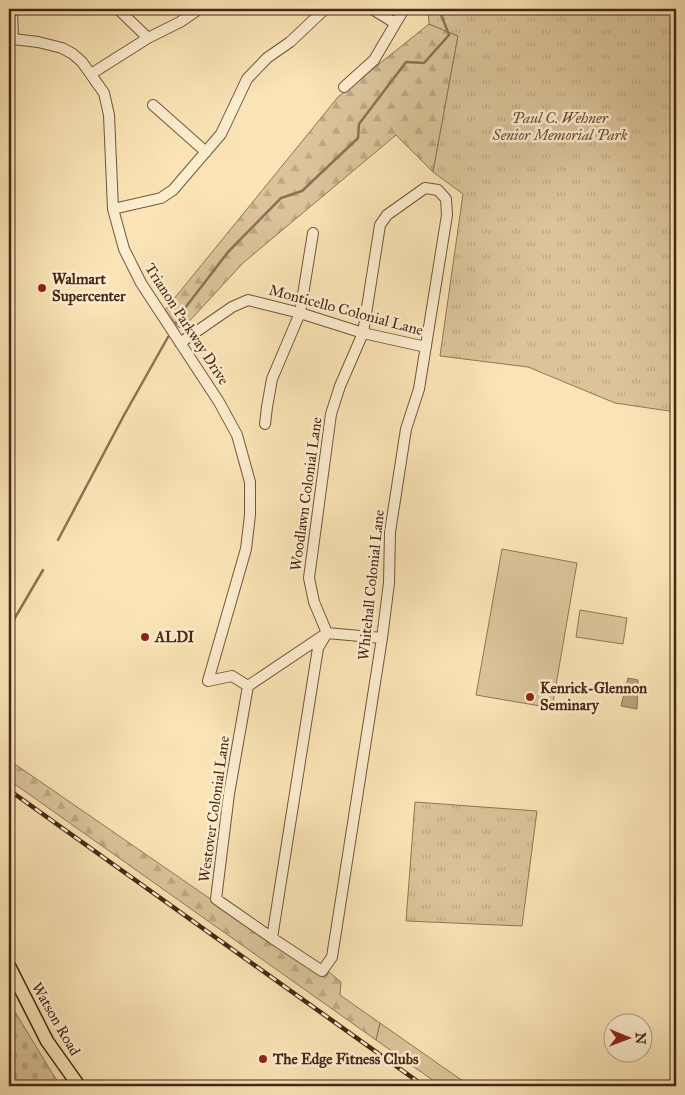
<svg xmlns="http://www.w3.org/2000/svg" width="685" height="1095" viewBox="0 0 685 1095" font-family="'IM FELL Great Primer',serif">
  <style>
    .grass { fill: #dbc49a; stroke: #907657 }
    .forest { fill: url(#forest-firs); stroke: #907657 }
    .cemetery { fill: url(#cemetery-stones); stroke: #907657 }
    .park { fill: url(#park-tufts); stroke: #907657 }
    .water { fill: #bca47e; stroke: #8c7254 }
    .lines { fill: none; stroke-linecap: round; stroke-linejoin: round }
    .stream { stroke: #8c7254; stroke-width: 2.5 }
    .minor-casing { stroke: #72563c; stroke-width: 12 }
    .major-casing { stroke: #452714; stroke-width: 15 }
    .minor { stroke: #fcedcf; stroke-width: 10 }
    .major { stroke: #fae4b5; stroke-width: 12 }
    .rail-casing { stroke: #452714; stroke-width: 4.5 }
    .rail { stroke: #fcedcf; stroke-width: 2.5; stroke-dasharray: 8; stroke-linecap: butt }
    .poi-dot { fill: #8f2418; stroke: #fcedcf; stroke-width: 2 }
    .labels { text-anchor: middle; stroke-width: 5; stroke-linejoin: round; paint-order: stroke }
    .park-label { font-size: 15px; font-style: italic; fill: #6a4e36; stroke: #fcedcf }
    .poi-label { font-size: 15px; font-weight: bold; fill: #452714; stroke: #fcedcf; text-anchor: start }
    .street-label { font-size: 15px; fill: #452714; stroke: #fcedcf }
  </style>
  <defs>
    <pattern id="forest-firs" width="22" height="20" patternUnits="userSpaceOnUse" patternTransform="scale(1.25)"><rect width="22" height="20" fill="#dbc49a"/><path d="M5 1l3.5 6h-7zM16 11l3.5 6h-7z" fill="#bda884"/></pattern>
    <pattern id="cemetery-stones" width="16" height="16" patternUnits="userSpaceOnUse" patternTransform="scale(1.25)"><rect width="16" height="16" fill="#dbc49a"/><path d="M2 7V4a2 2 0 0 1 4 0v3zM10 15v-3a2 2 0 0 1 4 0v3z" fill="#bda884"/></pattern>
    <pattern id="park-tufts" width="24" height="20" patternUnits="userSpaceOnUse" patternTransform="scale(1.25)"><rect width="24" height="20" fill="#dbc49a"/><path d="M3 7l-1-3M5 7V3M7 7l1-3M15 17l-1-3M17 17v-4M19 17l1-3" fill="none" stroke="#bda884"/></pattern>
  </defs>
  <rect width="100%" height="100%" fill="#fae4b5"/>
  <filter id="stains"><feTurbulence type="fractalNoise" baseFrequency=".004" numOctaves="4"/><feColorMatrix values="0 0 0 0 .2 0 0 0 0 .09 0 0 0 0 .02 0 0 0 .5 -.17"/></filter>
  <radialGradient id="worn" r=".72"><stop offset=".6" stop-color="#630" stop-opacity="0"/><stop offset="1" stop-color="#630" stop-opacity=".3"/></radialGradient>
  <path class="grass" d="M 502,549 L 577,563 L 552,708 L 476,695 Z
    M 580,610 L 627,618 L 623,644 L 576,637 Z
    M 380,1023 L 470,1086 L 441,1086 L 376,1040 Z"/>
  <path class="forest" d="M 429,24 L 458,36 L 433,172 L 396,135 L 243,263 L 183,328 L 178,327 L 165,310 L 338,97 Z
    M 9,760 L 325,978 L 329,972 L 341,982 L 340,995 L 380,1023 L 376,1040 L 9,780 Z"/>
  <path class="cemetery" d="M 9,1002 L 52,1073 L 61,1086 L 9,1086 Z"/>
  <path class="park" d="M 428,9 L 676,9 L 676,412 L 615,403 L 528,367 L 440,356 L 463,194 L 433,172 L 458,36 L 429,24 Z
    M 415,802 L 537,811 L 522,926 L 406,921 Z"/>
  <path class="water" d="M 628,678 L 638,680 L 637,709 L 621,706 Z"/>
  <g class="lines">
    <path class="stream" d="M 176,323 L 185,308 L 228,252 L 281,198 L 302,191 L 358,138 L 359,124 L 406,62 L 424,63 L 449,35 L 439,9
      M 58,540 L 123,417 L 168,337
      M 9,628 L 43,570"/>
    <defs>
      <path id="minor" d="M 12,9 L 13,39
        M 118,9 L 148,38
        M 372,9 L 395,23
        M 9,41 L 13,39 L 38,42 L 62,48 L 73,54 L 82,62 L 104,93 L 109,115 L 113,209 L 124,249 L 141,283 L 219,402 L 237,435 L 250,482 L 250,515 L 246,549 L 208,681 L 232,676 L 248,686
        M 91,74 L 148,38 L 180,22 L 199,9
        M 344,87 L 374,60 L 404,9
        M 153,105 L 206,152
        M 113,209 L 161,198 L 173,190 L 221,134 L 247,79 L 267,58 L 290,42 L 325,9
        M 180,343 L 232,307 L 248,300 L 300,313 L 363,333 L 426,347
        M 265,424 L 267,407 L 272,379 L 300,313 L 313,233
        M 272,938 L 318,648 L 327,633 L 314,602 L 309,578 L 331,414 L 340,386 L 363,333 L 380,225 L 387,215 L 425,188 L 438,190 L 446,199 L 447,215 L 419,389 L 406,429 L 390,532 L 389,583 L 382,638 L 332,957 L 322,971 L 272,938 L 216,899 L 229,794 L 248,686 L 327,633 L 382,638"/>
      <path id="major" d="M 9,966 L 47,1041 L 79,1086"/>
    </defs>
    <use href="#minor" class="minor-casing"/>
    <use href="#major" class="major-casing"/>
    <use href="#minor" class="minor"/>
    <use href="#major" class="major"/>
    <defs>
      <path id="rail" d="M 9,790 L 424,1086"/>
    </defs>
    <use href="#rail" class="rail-casing"/>
    <use href="#rail" class="rail"/>
  </g>
  <g class="poi-dot">
    <circle cx="42" cy="288" r="5"/>
    <circle cx="145" cy="637" r="5"/>
    <circle cx="530" cy="697" r="5"/>
    <circle cx="263" cy="1059" r="5"/>
  </g>
  <g class="labels">
    <g class="park-label">
      <text x="560" y="123">Paul C. Wehner<tspan x="560" dy="17">Senior Memorial Park</tspan></text>
    </g>
    <g class="poi-label">
      <text x="52" y="284">Walmart<tspan x="52" dy="17">Supercenter</tspan></text>
      <text x="155" y="642">ALDI</text>
      <text x="540" y="693">Kenrick-Glennon<tspan x="540" dy="17">Seminary</tspan></text>
      <text x="273" y="1064">The Edge Fitness Clubs</text>
    </g>
    <g class="street-label">
      <text transform="translate(346 310) rotate(15)" y="5">Monticello Colonial Lane</text>
      <text transform="translate(187 324) rotate(57)" y="5">Trianon Parkway Drive</text>
      <text transform="translate(306 494) rotate(-82)" y="5">Woodlawn Colonial Lane</text>
      <text transform="translate(371 585) rotate(-84)" y="5">Whitehall Colonial Lane</text>
      <text transform="translate(214 809) rotate(-82)" y="5">Westover Colonial Lane</text>
      <text transform="translate(56 1019) rotate(60)" y="5">Watson Road</text>
    </g>
  </g>
  <rect width="685" height="1095" fill="none" stroke="#fae4b5" stroke-width="30"/>
  <rect x="10" y="10" width="665" height="1075" fill="none" stroke="#452714" stroke-width="2.5"/>
  <rect x="15" y="15" width="655" height="1065" fill="none" stroke="#452714"/>
  <g transform="translate(628 1038) rotate(91)"><circle r="24" fill="#fcedcf" stroke="#b39e84"/>
  <path d="M0-4L9 19L0 12L-9 19Z" fill="#8f2418"/>
  <text y="-8" font-size="14" font-weight="bold" text-anchor="middle" fill="#452714">N</text>
  </g>
  <rect width="100%" height="100%" filter="url(#stains)"/>
  <rect width="100%" height="100%" fill="url(#worn)"/>
</svg>
